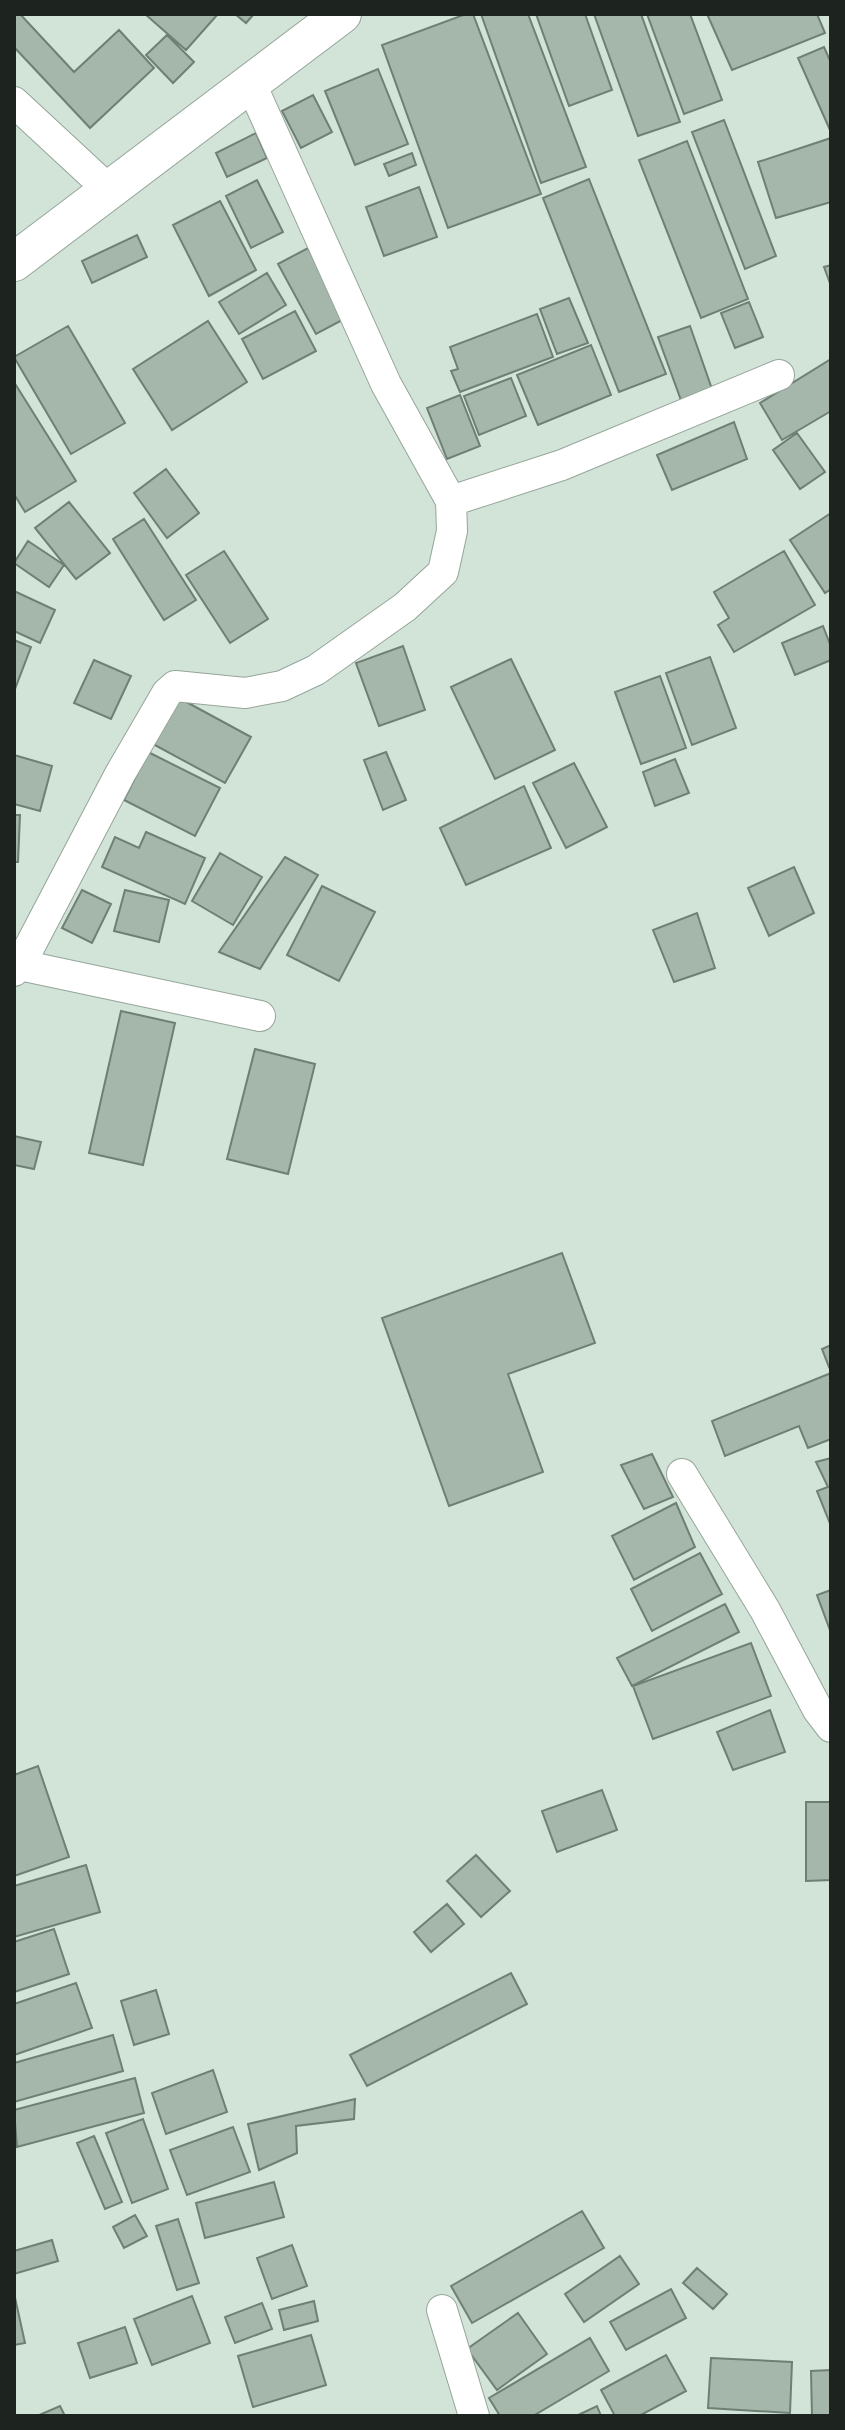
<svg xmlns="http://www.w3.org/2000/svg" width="845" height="2430" viewBox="0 0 845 2430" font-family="'Source Sans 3',sans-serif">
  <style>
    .building { fill: #a5b6aa; stroke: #6f7f74; stroke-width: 2 }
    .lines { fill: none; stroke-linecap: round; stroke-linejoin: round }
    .minor-casing { stroke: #95a59a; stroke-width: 32 }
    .tertiary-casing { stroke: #95a59a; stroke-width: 40 }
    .minor { stroke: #fff; stroke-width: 30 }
    .tertiary { stroke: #fff; stroke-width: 38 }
  </style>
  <rect width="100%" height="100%" fill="#d2e4d7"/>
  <path class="building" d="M 14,14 L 20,14 L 74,72 L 119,30 L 154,68 L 90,128 L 14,47 Z
    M 145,14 L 218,14 L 186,50 Z
    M 235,14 L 254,14 L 246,23 Z
    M 466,14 L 473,14 L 541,194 L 448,228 L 382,45 Z
    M 481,14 L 528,14 L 586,167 L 541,183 Z
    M 536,14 L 585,14 L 612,90 L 569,106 Z
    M 594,14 L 641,14 L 680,122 L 638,136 Z
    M 647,14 L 690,14 L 722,100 L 684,114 Z
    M 707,14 L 817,14 L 825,33 L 732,70 Z
    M 167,35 L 194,62 L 173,83 L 146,55 Z
    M 824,47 L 831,63 L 830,130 L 798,58 Z
    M 378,69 L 408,144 L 355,165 L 325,91 Z
    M 313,95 L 332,132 L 301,148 L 282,111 Z
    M 724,120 L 776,256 L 745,269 L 692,132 Z
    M 256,133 L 267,158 L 227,177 L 216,153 Z
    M 831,138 L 831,202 L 776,218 L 758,162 Z
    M 687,141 L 748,299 L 701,318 L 639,160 Z
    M 412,153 L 416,165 L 389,176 L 384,164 Z
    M 589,179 L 666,374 L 619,392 L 543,198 Z
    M 257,180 L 283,232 L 251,248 L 226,196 Z
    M 419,187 L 437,237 L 384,256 L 366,207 Z
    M 220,201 L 256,270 L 209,296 L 173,225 Z
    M 137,235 L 147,257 L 92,283 L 82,261 Z
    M 308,248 L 346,318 L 316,334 L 278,264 Z
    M 831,265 L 831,286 L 824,267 Z
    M 267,273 L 286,305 L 239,334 L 219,302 Z
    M 569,298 L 588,343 L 557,354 L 540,309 Z
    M 749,302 L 763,337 L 735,348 L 721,313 Z
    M 295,311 L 316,351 L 263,379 L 242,339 Z
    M 537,314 L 553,357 L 460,392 L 451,371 L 458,369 L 450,347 Z
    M 208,321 L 247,382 L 172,430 L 133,369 Z
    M 68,326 L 125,423 L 71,454 L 14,357 Z
    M 690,326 L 713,392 L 682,403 L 658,337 Z
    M 591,345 L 611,395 L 538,425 L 517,375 Z
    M 831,359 L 831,411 L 782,440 L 760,403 Z
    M 511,378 L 526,416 L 479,435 L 464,396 Z
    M 14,382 L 76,481 L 25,512 L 14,494 Z
    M 460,395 L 480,446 L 447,459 L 427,408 Z
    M 734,422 L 747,459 L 672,490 L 657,455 Z
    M 797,433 L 825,472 L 800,489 L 773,450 Z
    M 166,469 L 199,513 L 167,538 L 134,493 Z
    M 69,502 L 110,553 L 76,579 L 35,528 Z
    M 831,513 L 831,589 L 825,593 L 790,540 Z
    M 144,519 L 196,600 L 164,620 L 113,539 Z
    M 28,541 L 64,565 L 49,587 L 14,563 Z
    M 224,551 L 268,619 L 230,643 L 186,575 Z
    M 784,551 L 815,605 L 734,652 L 718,625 L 729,618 L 714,592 Z
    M 14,591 L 55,610 L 40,643 L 14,631 Z
    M 823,626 L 831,647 L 831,660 L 795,675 L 782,643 Z
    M 14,640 L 31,647 L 15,689 L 14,689 Z
    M 403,646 L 425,710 L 379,726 L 356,663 Z
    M 710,657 L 736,728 L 692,745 L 666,673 Z
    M 511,659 L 555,750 L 495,779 L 451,687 Z
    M 94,660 L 131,676 L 111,719 L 74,703 Z
    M 660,676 L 686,748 L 641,764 L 615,692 Z
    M 179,698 L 251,737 L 225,783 L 153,744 Z
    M 148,752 L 220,788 L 195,836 L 124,800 Z
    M 386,752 L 406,800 L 383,810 L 364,760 Z
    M 14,755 L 52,766 L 40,811 L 14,804 Z
    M 675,759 L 689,793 L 655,806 L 643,772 Z
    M 574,763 L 607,827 L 566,848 L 533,783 Z
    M 524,786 L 551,848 L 466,885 L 440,828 Z
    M 14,815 L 20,815 L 18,862 L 14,862 Z
    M 146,832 L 205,858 L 185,904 L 102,867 L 115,837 L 139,848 Z
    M 220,853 L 262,877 L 233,925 L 192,901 Z
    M 285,857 L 318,875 L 260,969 L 219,952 Z
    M 794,867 L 814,913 L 769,936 L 748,888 Z
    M 322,886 L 375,912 L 339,981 L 287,955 Z
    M 82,890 L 111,904 L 92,943 L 62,928 Z
    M 125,890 L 169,900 L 159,942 L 114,931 Z
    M 697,913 L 715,968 L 674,982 L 653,930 Z
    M 121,1011 L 175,1023 L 143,1165 L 89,1153 Z
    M 255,1049 L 315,1064 L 288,1174 L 227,1159 Z
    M 14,1136 L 41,1142 L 34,1169 L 14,1165 Z
    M 562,1253 L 595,1343 L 508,1374 L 543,1472 L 449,1506 L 382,1318 Z
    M 831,1345 L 831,1366 L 829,1367 L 822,1349 Z
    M 831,1373 L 831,1439 L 808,1448 L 799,1426 L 725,1456 L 712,1421 Z
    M 652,1454 L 673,1497 L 644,1509 L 621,1465 Z
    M 831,1458 L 831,1526 L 817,1491 L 828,1487 L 816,1462 Z
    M 676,1503 L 695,1547 L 634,1580 L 612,1536 Z
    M 700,1553 L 722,1594 L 652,1631 L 631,1589 Z
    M 831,1590 L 831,1633 L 817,1595 Z
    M 725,1604 L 739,1632 L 632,1686 L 617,1658 Z
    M 751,1643 L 771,1696 L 653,1739 L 633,1686 Z
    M 770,1710 L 785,1752 L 733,1770 L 717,1732 Z
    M 38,1766 L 69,1857 L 14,1876 L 14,1775 Z
    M 602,1790 L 617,1830 L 557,1852 L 542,1811 Z
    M 806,1802 L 831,1802 L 831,1880 L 806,1881 Z
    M 476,1855 L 510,1891 L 481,1917 L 447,1881 Z
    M 86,1865 L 100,1912 L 14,1937 L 14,1886 Z
    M 447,1904 L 464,1924 L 431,1952 L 414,1932 Z
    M 54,1929 L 69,1974 L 14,1992 L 14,1942 Z
    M 511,1973 L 527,2004 L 367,2086 L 350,2055 Z
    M 76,1983 L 92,2028 L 14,2055 L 14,2004 Z
    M 156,1990 L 169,2034 L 134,2045 L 121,2001 Z
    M 113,2035 L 123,2071 L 14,2102 L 14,2063 Z
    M 213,2070 L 227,2112 L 166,2134 L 152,2093 Z
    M 135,2078 L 144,2113 L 17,2147 L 14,2110 Z
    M 355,2099 L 354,2119 L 296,2126 L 297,2153 L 259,2170 L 248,2124 Z
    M 143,2119 L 168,2189 L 132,2203 L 106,2133 Z
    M 233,2127 L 250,2172 L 187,2195 L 170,2150 Z
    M 94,2136 L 122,2202 L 105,2209 L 77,2143 Z
    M 274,2182 L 284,2217 L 205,2238 L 196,2203 Z
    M 582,2211 L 604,2248 L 472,2323 L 451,2286 Z
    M 135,2215 L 147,2236 L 124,2248 L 113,2227 Z
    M 178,2219 L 199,2283 L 177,2290 L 156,2226 Z
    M 52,2240 L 58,2261 L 14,2274 L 14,2251 Z
    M 292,2245 L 307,2286 L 272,2299 L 257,2258 Z
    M 620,2256 L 639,2284 L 584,2322 L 565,2294 Z
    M 697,2268 L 727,2294 L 713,2309 L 683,2283 Z
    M 671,2289 L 686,2318 L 626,2350 L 610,2322 Z
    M 14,2293 L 25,2343 L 14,2345 Z
    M 192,2296 L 210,2343 L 152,2365 L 134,2319 Z
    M 314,2301 L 318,2321 L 284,2330 L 279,2310 Z
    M 262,2303 L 272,2329 L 235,2343 L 225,2317 Z
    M 518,2313 L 547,2354 L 497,2390 L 467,2349 Z
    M 125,2327 L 137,2363 L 90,2378 L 78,2343 Z
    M 311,2335 L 326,2385 L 253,2407 L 238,2356 Z
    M 590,2338 L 609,2371 L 533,2416 L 500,2416 L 489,2398 Z
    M 666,2355 L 686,2391 L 639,2416 L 615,2416 L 601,2390 Z
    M 711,2358 L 792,2362 L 790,2413 L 708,2408 Z
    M 831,2370 L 831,2416 L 812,2416 L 811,2371 Z
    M 60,2406 L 65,2416 L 37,2416 Z
    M 597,2406 L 601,2416 L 576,2416 Z"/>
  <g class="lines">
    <defs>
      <path id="minor" d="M 14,102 L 110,191
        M 451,501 L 562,465 L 779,375
        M 20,965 L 260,1016
        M 14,971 L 20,965 L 120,774 L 167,693 L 175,686 L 245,693 L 282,686 L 316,670 L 405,607 L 443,572 L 452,531 L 451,501 L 386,384 L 250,82
        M 682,1474 L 765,1610 L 818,1710 L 831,1727
        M 442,2310 L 474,2416"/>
      <path id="tertiary" d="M 14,262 L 342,14"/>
    </defs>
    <use href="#minor" class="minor-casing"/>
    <use href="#tertiary" class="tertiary-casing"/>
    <use href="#minor" class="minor"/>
    <use href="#tertiary" class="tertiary"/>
  </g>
  <rect width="845" height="2430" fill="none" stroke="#1d241f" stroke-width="32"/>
</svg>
